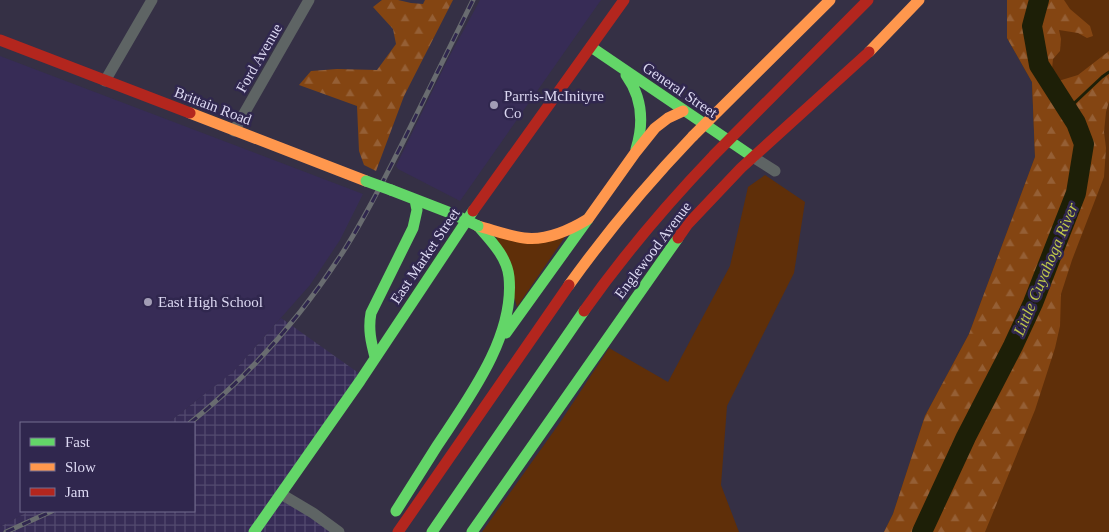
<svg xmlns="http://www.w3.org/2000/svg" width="1109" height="532" viewBox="0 0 1109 532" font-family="'Times New Roman',serif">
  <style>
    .built { fill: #372c56 }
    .industrial { fill: url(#industrial-grid) }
    .grass { fill: #5f2f09 }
    .forest { fill: url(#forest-firs) }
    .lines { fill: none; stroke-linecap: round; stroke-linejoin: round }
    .stream { stroke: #1d1f07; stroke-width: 3 }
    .river { stroke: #1d1f07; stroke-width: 20 }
    .street { stroke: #5e6464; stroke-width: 11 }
    .fast { stroke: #63d668; stroke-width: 11 }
    .slow { stroke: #ff974d; stroke-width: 11 }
    .jam { stroke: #b3261e; stroke-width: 11 }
    .rail-casing { stroke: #696c70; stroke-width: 5 }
    .rail { stroke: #30274e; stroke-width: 3; stroke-dasharray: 9; stroke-linecap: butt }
    .fast-bridge { stroke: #63d668; stroke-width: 11 }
    .slow-bridge { stroke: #ff974d; stroke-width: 11 }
    .jam-bridge { stroke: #b3261e; stroke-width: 11 }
    .poi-dot { fill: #a29db5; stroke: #30274e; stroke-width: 2 }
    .labels { text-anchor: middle; stroke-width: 5; stroke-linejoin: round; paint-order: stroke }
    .street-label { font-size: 15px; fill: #dcd8f2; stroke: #30274e }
    .poi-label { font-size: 15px; fill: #dcd8f2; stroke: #30274e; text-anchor: start }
    .water-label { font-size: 16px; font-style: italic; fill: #bfc84a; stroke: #30274e }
  </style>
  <defs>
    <pattern id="industrial-grid" width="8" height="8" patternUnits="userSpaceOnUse" patternTransform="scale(1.25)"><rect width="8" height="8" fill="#372c56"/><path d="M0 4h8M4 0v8" fill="none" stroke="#534a6f"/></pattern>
    <pattern id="forest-firs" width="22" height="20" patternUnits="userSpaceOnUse" patternTransform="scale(1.25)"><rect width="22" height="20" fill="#844512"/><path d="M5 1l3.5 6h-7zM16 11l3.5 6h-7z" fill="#955f35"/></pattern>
  </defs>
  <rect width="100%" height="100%" fill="#353045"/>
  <path class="built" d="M 480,0 L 601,0 L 460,201 L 398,169 L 396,166 L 448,59 Z
    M 0,56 L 363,194 L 340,240 L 310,285 L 234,371 L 168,423 L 21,423 L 21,511 L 29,511 L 0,527 Z"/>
  <path class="industrial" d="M 281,318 L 360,374 L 250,532 L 0,532 L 0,527 L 29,511 L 194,511 L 194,423 L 168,423 L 234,371 Z
    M 281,499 L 335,532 L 258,532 Z"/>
  <path class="grass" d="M 1007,0 L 1109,0 L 1109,532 L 884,532 L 893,514 L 925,416 L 969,334 L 1035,157 L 1032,82 L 1007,38 Z
    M 765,175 L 805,202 L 794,273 L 727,406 L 721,485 L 739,532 L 482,532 L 561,421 L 609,348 L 668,382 L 730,266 L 748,187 Z
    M 495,233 L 567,234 L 517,307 Z"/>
  <path class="forest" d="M 382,0 L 398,0 L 411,3 L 423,4 L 425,0 L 453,0 L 404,96 L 376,171 L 364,165 L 359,151 L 357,106 L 299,85 L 311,71 L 337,69 L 377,70 L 396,44 L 393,29 L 373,7 Z
    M 1007,0 L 1064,0 L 1070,9 L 1090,26 L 1093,36 L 1087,38 L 1078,33 L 1059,30 L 1061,39 L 1060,51 L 1053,59 L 1052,69 L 1055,82 L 1078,75 L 1109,51 L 1109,101 L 1106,112 L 1104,132 L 1106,148 L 1104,177 L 1072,260 L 1061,294 L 1060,326 L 1055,348 L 1035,410 L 985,532 L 884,532 L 893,514 L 925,416 L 969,334 L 1035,157 L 1032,82 L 1007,38 Z"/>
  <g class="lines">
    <path class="stream" d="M 1068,109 L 1102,77 L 1109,72"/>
    <path class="river" d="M 922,532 L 966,437 L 1013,346 L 1033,303 L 1076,193 L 1084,144 L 1076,123 L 1039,65 L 1032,26 L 1039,0"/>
    <path class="street" d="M 105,81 L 152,0
      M 234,131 L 309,0
      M 753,157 L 775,171
      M 281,494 L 313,513 L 339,532"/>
    <path class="fast" d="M 591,47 L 753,157
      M 626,75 C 642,97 644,123 636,149
      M 391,190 L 453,214
      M 506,333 L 588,219
      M 375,357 C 371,342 368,329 371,313 L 413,228 L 417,210 L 415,200
      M 396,511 C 410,489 423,468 437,446 C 468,399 515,337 509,277 C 507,257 491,241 478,226
      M 254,532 L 360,381 L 473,211
      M 432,532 L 584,311
      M 472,532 L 678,238"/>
    <path class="slow" d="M 869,52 L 919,0
      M 190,113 L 366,181
      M 478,226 C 493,230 509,236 524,238 C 546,241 570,230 588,219 L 635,153 L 655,128 L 668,118 L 683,111
      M 569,285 C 607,232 648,183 693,136"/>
    <path class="jam" d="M 0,40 L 190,113
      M 473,211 L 624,0
      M 678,238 L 687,225 L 741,168 L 869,52
      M 584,311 C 623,256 667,204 714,155
      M 398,532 L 569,285"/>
    <defs>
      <path id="rail" d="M 190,423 C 249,376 300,318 341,255 C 364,220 382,183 401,146 C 425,97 449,49 473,0
        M 6,532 L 52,511"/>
    </defs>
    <use href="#rail" class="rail-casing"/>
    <use href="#rail" class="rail"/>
    <path class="fast-bridge" d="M 366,181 L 391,190
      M 453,214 L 478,226"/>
    <path class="slow-bridge" d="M 693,136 L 830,0"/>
    <path class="jam-bridge" d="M 714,155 L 868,0"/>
  </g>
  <g class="poi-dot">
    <circle cx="494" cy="105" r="5"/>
    <circle cx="148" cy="302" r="5"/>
  </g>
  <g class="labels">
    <g class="street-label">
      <text transform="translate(259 58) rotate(-60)" y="5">Ford Avenue</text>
      <text transform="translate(680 90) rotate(34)" y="5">General Street</text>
      <text transform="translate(213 106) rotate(21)" y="5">Brittain Road</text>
      <text transform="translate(653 250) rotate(-53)" y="5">Englewood Avenue</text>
      <text transform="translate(425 256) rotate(-56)" y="5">East Market Street</text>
    </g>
    <g class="poi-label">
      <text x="504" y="101">Parris-McInityre<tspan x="504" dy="17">Co</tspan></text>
      <text x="158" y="307">East High School</text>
    </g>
    <g class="water-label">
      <text transform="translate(1045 269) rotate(-67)" y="6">Little Cuyahoga River</text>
    </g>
  </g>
  <rect x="20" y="422" width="175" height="90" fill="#30274e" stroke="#756e90"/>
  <rect x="30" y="438" width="25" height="8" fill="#63d668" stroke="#756e90"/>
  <text x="65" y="447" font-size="15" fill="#dcd8f2">Fast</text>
  <rect x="30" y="463" width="25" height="8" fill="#ff974d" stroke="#756e90"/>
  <text x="65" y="472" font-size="15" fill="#dcd8f2">Slow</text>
  <rect x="30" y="488" width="25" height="8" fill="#b3261e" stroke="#756e90"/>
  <text x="65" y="497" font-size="15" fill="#dcd8f2">Jam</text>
</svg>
